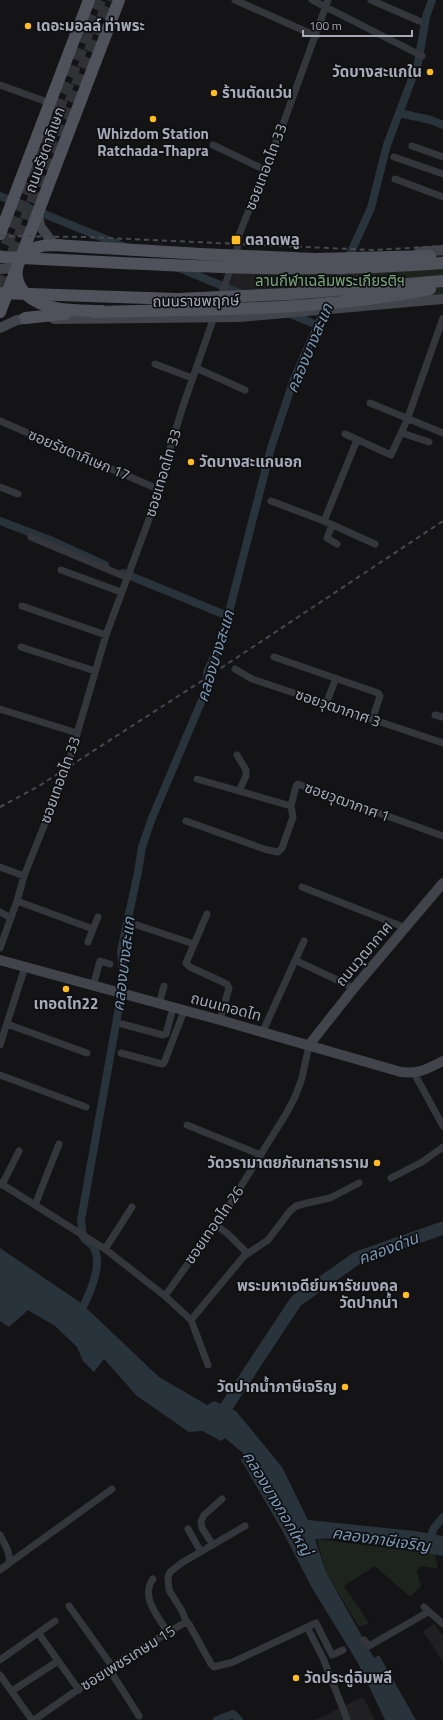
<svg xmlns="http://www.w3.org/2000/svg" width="443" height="1720" viewBox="0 0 443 1720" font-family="'Titillium Web','Noto Sans Thai',sans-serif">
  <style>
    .built { fill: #202023 }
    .green { fill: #1c241d }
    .water { fill: #29333b }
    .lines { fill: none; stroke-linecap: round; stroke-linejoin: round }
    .canal { stroke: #29333b; stroke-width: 8 }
    .river { stroke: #29333b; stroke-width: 13 }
    .primary-tunnel { stroke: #313236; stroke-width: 12; stroke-dasharray: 12 6; stroke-linecap: butt }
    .minor { stroke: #35363b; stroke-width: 7 }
    .secondary { stroke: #42444c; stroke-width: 10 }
    .primary { stroke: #50525b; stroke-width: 12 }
    .rail { stroke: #474951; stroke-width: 2; stroke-dasharray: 5 4; stroke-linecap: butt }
    .primary-bridge { stroke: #50525b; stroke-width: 12 }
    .poi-dot { fill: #ffbc23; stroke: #0f0f11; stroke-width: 1.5 }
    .labels { text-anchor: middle; stroke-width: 3.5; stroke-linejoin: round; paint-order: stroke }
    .poi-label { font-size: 15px; font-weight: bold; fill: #a4aab8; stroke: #0f0f11; text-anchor: start }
    .street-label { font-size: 15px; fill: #a4aab8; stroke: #0f0f11 }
    .park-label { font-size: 15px; fill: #79a57d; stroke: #0f0f11 }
    .water-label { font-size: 16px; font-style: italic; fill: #7897b6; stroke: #0f0f11 }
  </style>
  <rect width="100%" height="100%" fill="#141416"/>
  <path class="built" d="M 240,252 L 313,256 L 270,312 L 221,312 Z
    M 434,1624 L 443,1636 L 443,1662 L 423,1631 Z
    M 363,1697 L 375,1720 L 315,1720 Z"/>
  <path class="green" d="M 443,253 L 443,294 L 270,312 L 265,275 L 312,264 Z
    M 317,1539 L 435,1554 L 438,1569 L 421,1566 L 417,1572 L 421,1586 L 410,1597 L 375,1566 L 344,1586 L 369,1623 L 359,1627 L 326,1572 Z"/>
  <path class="water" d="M 0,1248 L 81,1303 L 159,1377 L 207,1405 L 214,1401 L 236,1411 L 282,1467 L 308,1520 L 415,1531 L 443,1536 L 443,1556 L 347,1538 L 315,1539 L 326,1572 L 374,1658 L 379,1655 L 416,1720 L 385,1720 L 358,1663 L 312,1588 L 282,1530 L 241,1460 L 243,1453 L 225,1438 L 221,1441 L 202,1431 L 189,1432 L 137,1396 L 104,1359 L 94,1372 L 83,1361 L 77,1347 L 55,1326 L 28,1310 L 9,1327 L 0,1321 Z"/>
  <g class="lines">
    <path class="canal" d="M 399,113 L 431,120 L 443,125
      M 0,196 L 125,247
      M 179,268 L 242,294
      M 332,294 L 371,208 L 387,145 L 418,63 L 426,17 L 432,0
      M 288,313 L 317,325
      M 0,521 L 50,540 L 105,565
      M 123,573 L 228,616
      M 79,1315 C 87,1299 104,1266 94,1248 C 92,1244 86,1241 83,1237 L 81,1220 L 119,1007 L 123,972 L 121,951 L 138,872 L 142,847 L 152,818 L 208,686 L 207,672 L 220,644 L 228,616 L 271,448 L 294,379 L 326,306
      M 428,1543 L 434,1528 L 443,1517
      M 217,1720 L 233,1714 L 239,1720"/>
    <path class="river" d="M 217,1421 L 296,1301 L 357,1258 L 443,1228"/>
    <path class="primary-tunnel" d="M 0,262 L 100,0
      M 0,287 L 109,0"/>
    <path class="minor" d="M 235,0 L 316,36
      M 312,0 L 422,56
      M 371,0 L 419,21
      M 0,85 L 50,103
      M 213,145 L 265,170
      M 412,146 L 443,157
      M 394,157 L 443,174
      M 395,179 L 443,197
      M 220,300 L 237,250 L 239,235 L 282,127 L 328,0
      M 155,364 L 192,378
      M 196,368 L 245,390
      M 370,403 L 443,433
      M 0,421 L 158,489
      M 402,433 L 429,442
      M 345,434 L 391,455 L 407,420 L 443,318
      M 357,440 L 324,521 L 375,544
      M 0,487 L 18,494
      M 271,501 L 324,521
      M 332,525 L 327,538 L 337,544
      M 31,537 L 126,577
      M 61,570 L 121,592
      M 22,606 L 106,635
      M 21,647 L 95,671
      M 274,657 L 378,693 L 380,696 L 372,720
      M 235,669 L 252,679 L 443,743
      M 326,704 L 336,678
      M 0,709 L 77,733
      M 435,715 L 443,717
      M 237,755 L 246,770 L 246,776 L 239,791
      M 197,779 L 291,806 L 296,786 L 298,784 L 443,836
      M 186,821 L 267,850 L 278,852 L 282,848 L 293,817 L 291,806
      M 0,867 L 24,876
      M 302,887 L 406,928
      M 17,901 L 93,929 L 88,942
      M 0,912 L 11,918
      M 207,914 L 186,963 L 190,967 L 227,984 L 229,988 L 220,1020
      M 134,924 L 194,944
      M 93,929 L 98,917
      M 0,948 L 17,901 L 24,876 L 67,768 L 106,635 L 148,522 L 182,409 L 215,314
      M 299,962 L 354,988
      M 93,986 L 100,961 L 110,964
      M 159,1004 L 164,986
      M 7,1024 L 87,1053
      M 122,1024 L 163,1035 L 166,1034 L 173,1008
      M 262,1033 L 304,941
      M 0,1045 L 25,967
      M 121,1053 L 162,1064 L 164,1063 L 184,1011
      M 414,1073 L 443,1126
      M 0,1075 L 86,1107
      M 187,1125 L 261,1155
      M 391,1178 L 422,1162 L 443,1147
      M 0,1183 L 105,1249 L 165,1296 L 191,1320 L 208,1365
      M 2,1185 L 19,1151
      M 35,1205 L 59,1144
      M 216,1225 L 228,1234 L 247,1253
      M 105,1249 L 132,1207
      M 165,1296 L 228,1207 L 286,1114 L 295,1097 L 302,1078 L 309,1045
      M 191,1320 L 244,1256 L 268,1240 L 290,1211 L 296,1206 L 307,1203 L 330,1198 L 359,1183
      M 188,1529 L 201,1552
      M 0,1535 C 3,1541 13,1556 8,1564 C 6,1566 2,1568 0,1570
      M 213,1545 L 202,1528 L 201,1521 L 204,1515 L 222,1499
      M 8,1564 L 112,1489
      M 153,1579 C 140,1597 158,1616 168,1633
      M 69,1606 L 112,1666
      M 424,1607 L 443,1624
      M 187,1623 L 182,1611 L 169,1590 L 168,1577 L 170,1572 L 183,1562 L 245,1526
      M 307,1627 L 323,1658 L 347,1719
      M 39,1634 L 79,1690
      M 364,1640 L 369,1646 L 428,1612
      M 0,1660 L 55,1621
      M 109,1669 L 139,1716
      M 0,1675 L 32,1720
      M 12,1691 L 58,1661
      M 34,1720 L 112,1666 L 184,1623 L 189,1624 L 211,1664 L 214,1667 L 233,1662 L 316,1623 L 332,1655 L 343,1650"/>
    <path class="secondary" d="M 38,215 L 40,226 L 54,245 L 60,244
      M 419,252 L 443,250
      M 0,269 L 17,268
      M 54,319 L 240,317 L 443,299
      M 0,328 L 17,320 L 32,318
      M 0,960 L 220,1020 L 401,1072 C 419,1074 427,1069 443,1061
      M 309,1045 L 354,988 L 443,883"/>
    <path class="primary" d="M 0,234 L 89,0
      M 101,311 C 79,310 54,312 34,300 C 13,288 9,262 33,249 C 39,246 47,245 54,245 L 201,254
      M 0,312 L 119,0
      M 94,312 L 182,310
      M 25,318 L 65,314"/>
    <path class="rail" d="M 0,236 L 86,237 L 372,250 L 443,246
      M 0,807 L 39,786 L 200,682 L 443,521"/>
    <path class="primary-bridge" d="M 201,254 L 315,259 L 430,256
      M 0,257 C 148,264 295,275 443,263
      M 0,293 L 177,299 L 290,294 L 443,281
      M 182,310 C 265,309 349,305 430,289"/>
  </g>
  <g class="poi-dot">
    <circle cx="28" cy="26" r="4"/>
    <circle cx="430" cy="72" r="4"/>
    <circle cx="214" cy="93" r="4"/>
    <circle cx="153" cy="119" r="4"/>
    <rect x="231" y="235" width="10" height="10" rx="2"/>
    <circle cx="191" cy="462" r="4"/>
    <circle cx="66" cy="989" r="4"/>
    <circle cx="377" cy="1163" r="4"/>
    <circle cx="406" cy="1295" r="4"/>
    <circle cx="345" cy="1387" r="4"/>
    <circle cx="296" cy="1678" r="4"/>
  </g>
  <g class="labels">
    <g class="poi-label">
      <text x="36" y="31">เดอะมอลล์ ท่าพระ</text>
      <text x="422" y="77" text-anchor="end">วัดบางสะแกใน</text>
      <text x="222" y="98">ร้านตัดแว่น</text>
      <text x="153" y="139" text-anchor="middle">Whizdom Station<tspan x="153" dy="17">Ratchada-Thapra</tspan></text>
      <text x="245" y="245">ตลาดพลู</text>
      <text x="199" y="467">วัดบางสะแกนอก</text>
      <text x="66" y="1009" text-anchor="middle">เทอดไท22</text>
      <text x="369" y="1168" text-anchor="end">วัดวรามาตยภัณฑสาราราม</text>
      <text x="398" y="1291" text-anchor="end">พระมหาเจดีย์มหารัชมงคล<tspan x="398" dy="17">วัดปากน้ำ</tspan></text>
      <text x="337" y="1392" text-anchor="end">วัดปากน้ำภาษีเจริญ</text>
      <text x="304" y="1683">วัดประดู่ฉิมพลี</text>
    </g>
    <g class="street-label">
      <text transform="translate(45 150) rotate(-70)" y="5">ถนนรัชดาภิเษก</text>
      <text transform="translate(266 167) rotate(-69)" y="5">ซอยเทอดไท 33</text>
      <text transform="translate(196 301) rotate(-1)" y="5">ถนนราชพฤกษ์</text>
      <text transform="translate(79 455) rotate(23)" y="5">ซอยรัชดาภิเษก 17</text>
      <text transform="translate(163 473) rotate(-73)" y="5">ซอยเทอดไท 33</text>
      <text transform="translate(338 708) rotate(19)" y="5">ซอยวุฒากาศ 3</text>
      <text transform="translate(60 780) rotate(-70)" y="5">ซอยเทอดไท 33</text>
      <text transform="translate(347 802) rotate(20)" y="5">ซอยวุฒากาศ 1</text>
      <text transform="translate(364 954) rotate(-50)" y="5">ถนนวุฒากาศ</text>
      <text transform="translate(226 1007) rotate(15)" y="5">ถนนเทอดไท</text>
      <text transform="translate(214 1225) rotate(-55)" y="5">ซอยเทอดไท 26</text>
      <text transform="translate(128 1658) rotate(-32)" y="5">ซอยเพชรเกษม 15</text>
    </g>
    <g class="park-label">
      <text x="330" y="286">ลานกีฬาเฉลิมพระเกียรติฯ</text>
    </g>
    <g class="water-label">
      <text transform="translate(309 348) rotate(-67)" y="6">คลองบางสะแก</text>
      <text transform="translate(215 656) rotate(-73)" y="6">คลองบางสะแก</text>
      <text transform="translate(123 964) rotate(-83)" y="6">คลองบางสะแก</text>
      <text transform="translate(388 1248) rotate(-21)" y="6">คลองด่าน</text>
      <text transform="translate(278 1503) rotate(59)" y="6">คลองบางกอกใหญ่</text>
      <text transform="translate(381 1539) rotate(8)" y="6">คลองภาษีเจริญ</text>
    </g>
  </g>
  <path d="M303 30v6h109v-6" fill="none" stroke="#a4aab8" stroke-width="2"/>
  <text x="309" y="30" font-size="12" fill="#a4aab8" stroke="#0f0f11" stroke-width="3" paint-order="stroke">100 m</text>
</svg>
